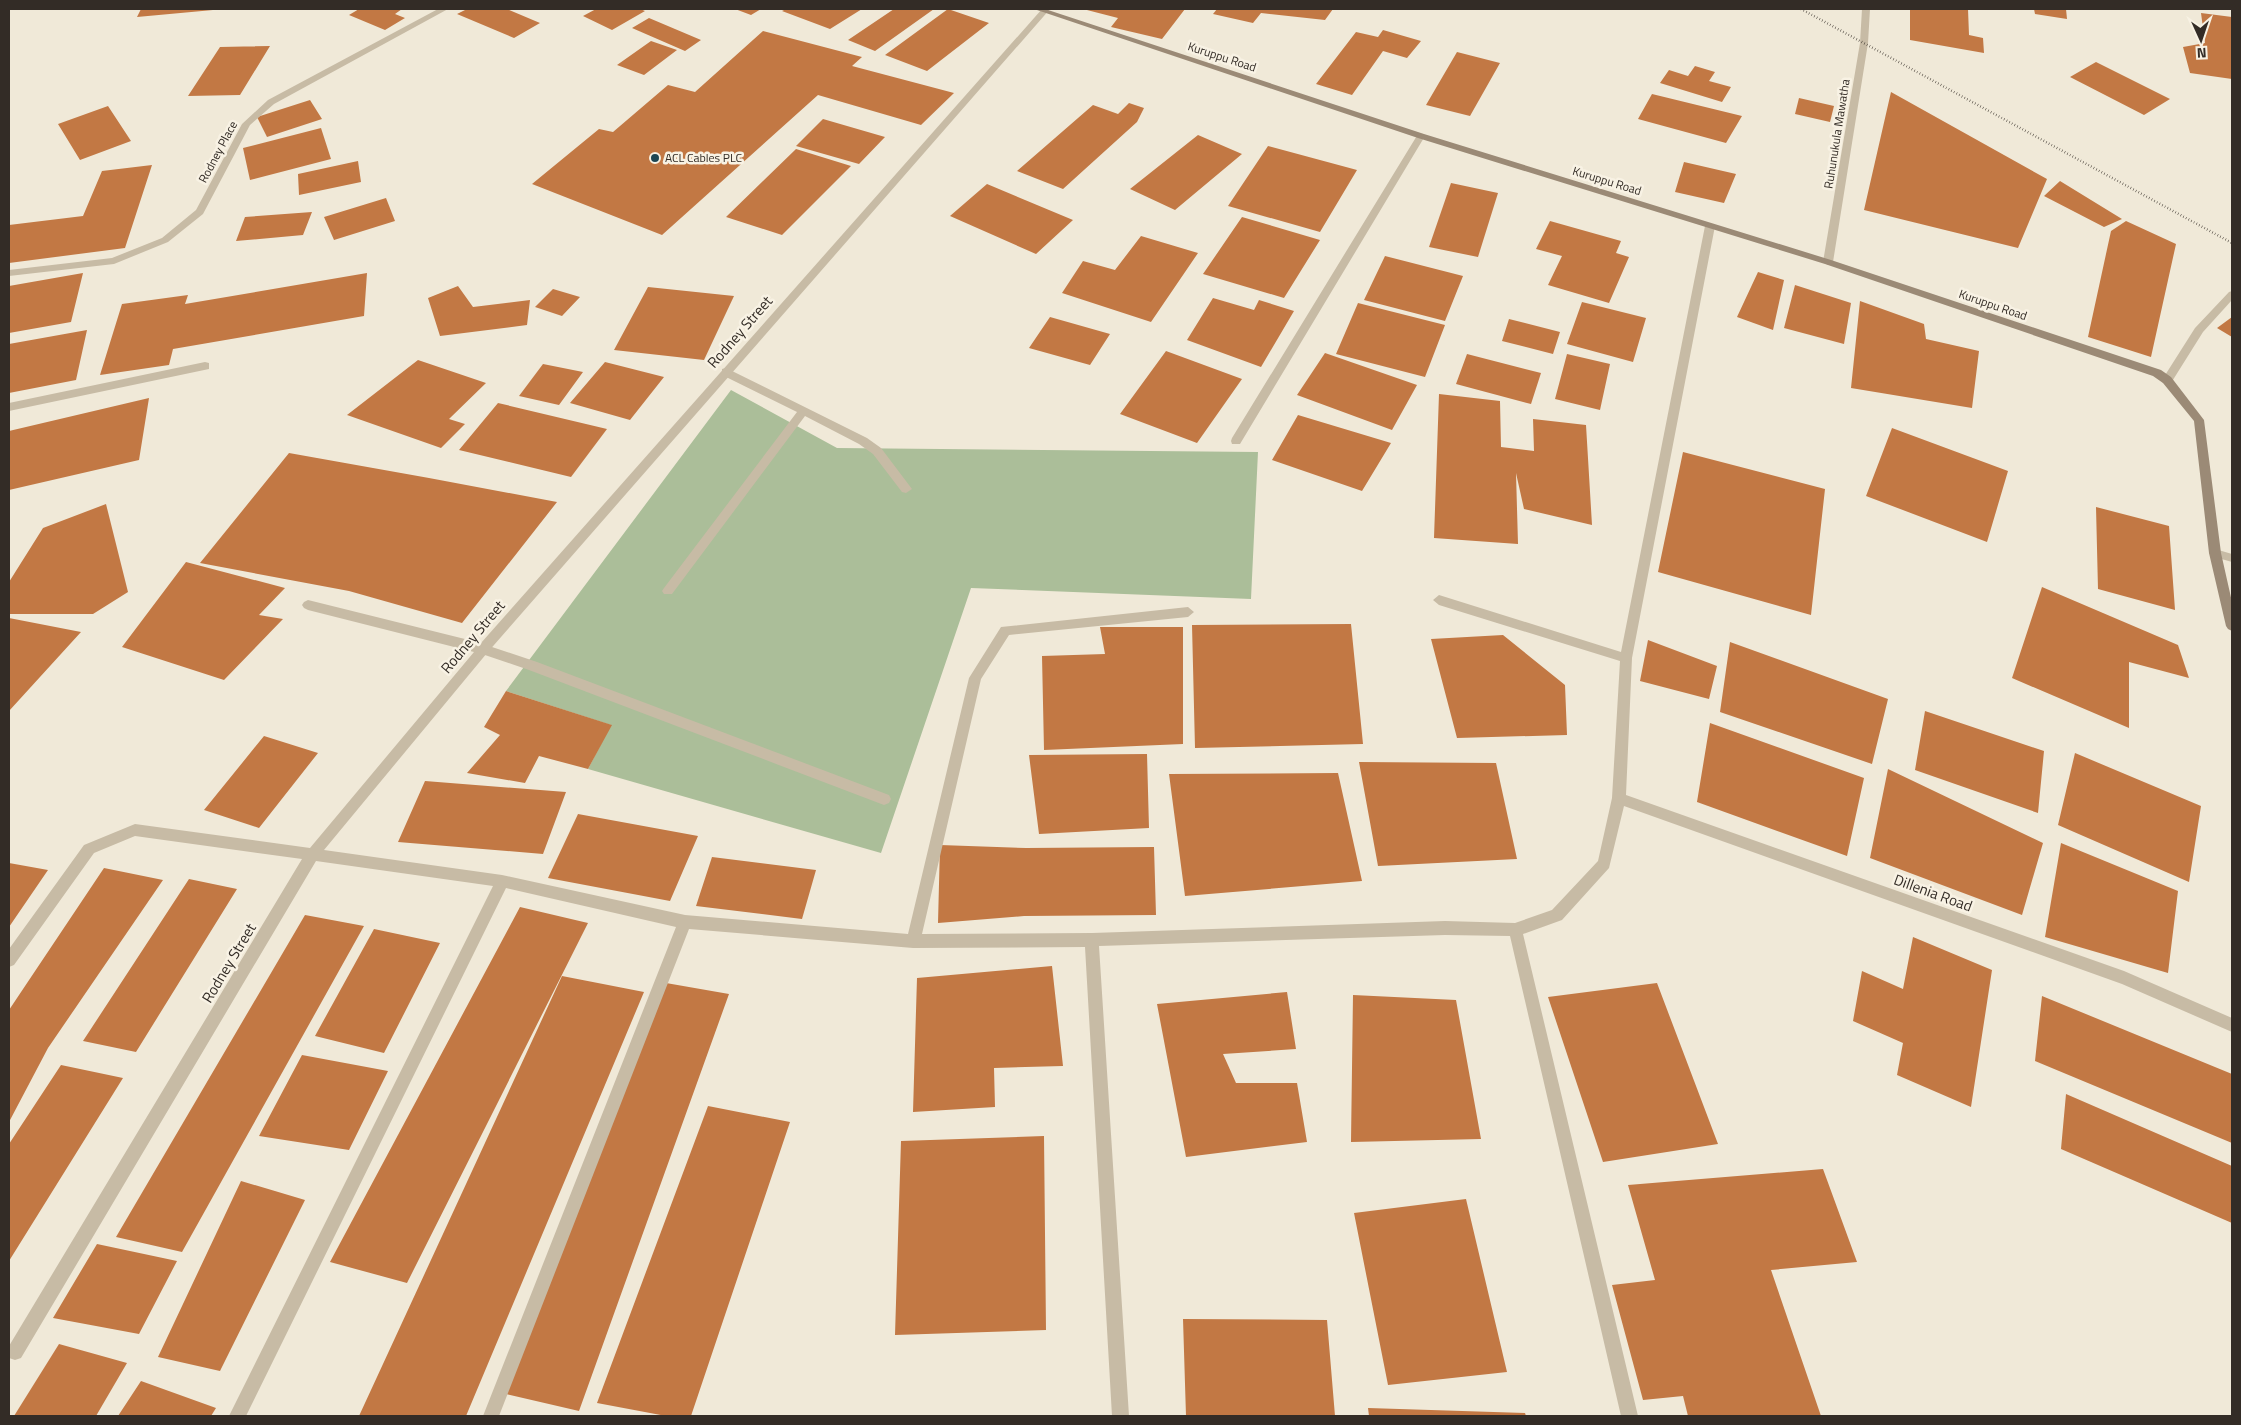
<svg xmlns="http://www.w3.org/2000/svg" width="2241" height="1425" viewBox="0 0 2241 1425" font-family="'Titillium Web',sans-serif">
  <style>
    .green { fill: #abbe99 }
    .building { fill: #c27844 }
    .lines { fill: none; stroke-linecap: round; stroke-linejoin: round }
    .lane { fill: #c7bba5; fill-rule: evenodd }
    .street { fill: #c7bba5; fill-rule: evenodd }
    .secondary { fill: #9b8a76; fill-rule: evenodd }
    .rail { stroke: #332c26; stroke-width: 2.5; stroke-dasharray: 0.5 2.5; stroke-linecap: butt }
    .poi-dot { fill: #1d4653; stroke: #f8f2e4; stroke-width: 2 }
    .labels { text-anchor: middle; stroke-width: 5; stroke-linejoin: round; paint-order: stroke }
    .far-street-label { font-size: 12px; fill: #332c26; stroke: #f8f2e4 }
    .far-poi-label { font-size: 12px; fill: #332c26; stroke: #f8f2e4; text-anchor: start }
    .street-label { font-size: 15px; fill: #332c26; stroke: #f8f2e4 }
  </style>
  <rect width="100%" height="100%" fill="#f0e9d8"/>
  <path class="green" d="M 731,390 L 837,448 L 1258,452 L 1251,599 L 971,588 L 881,853 L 588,769 L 611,725 L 506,691 Z"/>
  <path class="building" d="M 141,9 L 213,9 L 213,10 L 137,17 Z
    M 359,9 L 402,9 L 395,14 L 405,18 L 385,30 L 349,15 Z
    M 467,9 L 507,9 L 540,23 L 514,38 L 457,14 Z
    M 596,9 L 640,9 L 645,11 L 612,30 L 583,16 Z
    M 735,9 L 761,9 L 751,15 Z
    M 786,9 L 862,9 L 830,29 L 782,11 Z
    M 894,9 L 934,9 L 875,51 L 848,40 Z
    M 948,9 L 989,23 L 927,71 L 885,55 Z
    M 1083,9 L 1185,9 L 1162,39 L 1111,27 L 1118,18 Z
    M 1217,9 L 1333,9 L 1325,20 L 1261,13 L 1253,23 L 1213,14 Z
    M 1910,9 L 1968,9 L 1969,35 L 1983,38 L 1984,53 L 1910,40 Z
    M 2034,9 L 2066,9 L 2067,19 L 2035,14 Z
    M 2201,13 L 2232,17 L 2232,79 L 2190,73 L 2183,47 L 2205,43 Z
    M 649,18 L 701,40 L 685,51 L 632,28 Z
    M 1383,30 L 1421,41 L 1407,58 L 1383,51 L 1352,95 L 1316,84 L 1356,32 L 1378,37 Z
    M 763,31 L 862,57 L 852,66 L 954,93 L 921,125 L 818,95 L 662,235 L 532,184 L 599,129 L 613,132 L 668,85 L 695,92 Z
    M 651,41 L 677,50 L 644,75 L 617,65 Z
    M 270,46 L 240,95 L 188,96 L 220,47 Z
    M 1457,52 L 1500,63 L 1470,116 L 1426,105 Z
    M 2096,62 L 2170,99 L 2144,115 L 2070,77 Z
    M 1695,66 L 1715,72 L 1709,81 L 1731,87 L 1722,102 L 1660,83 L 1669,70 L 1688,76 Z
    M 1891,92 L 2047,179 L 2018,248 L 1864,210 Z
    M 1652,94 L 1742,116 L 1726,143 L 1638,119 Z
    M 1799,98 L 1834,106 L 1830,122 L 1795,114 Z
    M 310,100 L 322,119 L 267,137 L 257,117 Z
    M 1129,103 L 1144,108 L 1137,122 L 1063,189 L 1017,171 L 1093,105 L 1118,114 Z
    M 108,106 L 131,141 L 80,160 L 58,124 Z
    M 823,119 L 885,137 L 859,164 L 796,146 Z
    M 321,128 L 331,159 L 250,180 L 243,148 Z
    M 1198,135 L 1242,154 L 1175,210 L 1130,189 Z
    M 1268,146 L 1357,170 L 1320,232 L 1228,206 Z
    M 796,149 L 851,166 L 782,235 L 726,217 Z
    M 358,161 L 361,182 L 299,195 L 298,174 Z
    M 1684,162 L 1736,174 L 1724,203 L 1675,192 Z
    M 152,165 L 125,248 L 9,263 L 9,225 L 83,216 L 102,171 Z
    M 2060,181 L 2122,219 L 2104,227 L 2044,196 Z
    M 1451,183 L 1498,193 L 1478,257 L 1429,247 Z
    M 987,184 L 1073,220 L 1036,254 L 950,216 Z
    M 386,198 L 395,221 L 334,240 L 324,217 Z
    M 312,212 L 303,235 L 236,241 L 245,217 Z
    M 1242,217 L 1320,240 L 1284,298 L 1203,274 Z
    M 1550,221 L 1621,241 L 1616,253 L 1629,257 L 1609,303 L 1548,285 L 1562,256 L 1536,249 Z
    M 2126,221 L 2176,244 L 2151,357 L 2088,337 L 2111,231 Z
    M 1141,236 L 1198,253 L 1151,322 L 1062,293 L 1083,261 L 1115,270 Z
    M 1385,256 L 1463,276 L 1445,321 L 1364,300 Z
    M 1758,272 L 1784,280 L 1773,330 L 1737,317 Z
    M 83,273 L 71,322 L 9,333 L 9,286 Z
    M 367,273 L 364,316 L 173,349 L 169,365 L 100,375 L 122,304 L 188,295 L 185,304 Z
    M 1795,285 L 1851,303 L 1844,344 L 1784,328 Z
    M 458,286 L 473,307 L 530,300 L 527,325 L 440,336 L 428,298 Z
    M 648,287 L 734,296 L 704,360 L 614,350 Z
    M 553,289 L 580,297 L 562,316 L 535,307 Z
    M 1213,298 L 1254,310 L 1259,300 L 1294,311 L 1261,367 L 1187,340 Z
    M 1860,301 L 1924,324 L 1926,339 L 1979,351 L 1972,408 L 1851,388 Z
    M 1582,302 L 1646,318 L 1633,362 L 1567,344 Z
    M 1358,303 L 1445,325 L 1425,377 L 1336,354 Z
    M 1050,317 L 1110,334 L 1090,365 L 1029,348 Z
    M 2232,317 L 2232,337 L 2217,328 Z
    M 1509,319 L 1560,332 L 1553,354 L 1502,341 Z
    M 87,330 L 76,380 L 9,393 L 9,344 Z
    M 1166,351 L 1242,379 L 1197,443 L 1120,414 Z
    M 1325,353 L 1417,385 L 1392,430 L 1297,395 Z
    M 1467,354 L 1541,373 L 1531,404 L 1456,384 Z
    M 1567,354 L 1610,364 L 1600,410 L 1555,399 Z
    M 418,360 L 486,383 L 449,419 L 465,424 L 441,448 L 347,415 Z
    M 605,362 L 664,377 L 630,420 L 570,403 Z
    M 543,364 L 583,372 L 559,405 L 519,396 Z
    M 1439,394 L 1500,401 L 1501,447 L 1534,451 L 1533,419 L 1586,425 L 1592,525 L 1524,509 L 1516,473 L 1518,544 L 1434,538 Z
    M 149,398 L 139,460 L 9,490 L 9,431 Z
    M 498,403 L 607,429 L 571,477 L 459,450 Z
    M 1298,415 L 1391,443 L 1362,491 L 1272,460 Z
    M 1892,428 L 2008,471 L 1987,542 L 1866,496 Z
    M 1683,452 L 1825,489 L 1811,615 L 1658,572 Z
    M 289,453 L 429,478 L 557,502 L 462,623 L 349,591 L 200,563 Z
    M 106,504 L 128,592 L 93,614 L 9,614 L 9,582 L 43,528 Z
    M 2096,507 L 2169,526 L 2175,610 L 2098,589 Z
    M 186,562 L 285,588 L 259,615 L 283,619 L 224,680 L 122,647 Z
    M 2042,587 L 2178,645 L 2189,678 L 2129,662 L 2129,728 L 2012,678 Z
    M 9,618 L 81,632 L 9,711 Z
    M 1351,624 L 1363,744 L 1195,748 L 1192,625 Z
    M 1100,627 L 1183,627 L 1183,744 L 1044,750 L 1042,656 L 1105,654 Z
    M 1503,635 L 1565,685 L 1567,735 L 1457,738 L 1431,639 Z
    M 1648,640 L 1717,666 L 1709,699 L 1640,681 Z
    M 1730,642 L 1888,699 L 1872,764 L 1720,712 Z
    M 506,691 L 612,725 L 588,769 L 539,756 L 525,783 L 467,773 L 500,735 L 484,727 Z
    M 1925,711 L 2044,751 L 2038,813 L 1915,770 Z
    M 1710,723 L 1864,778 L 1847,856 L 1697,802 Z
    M 264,736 L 318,753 L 259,828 L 204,810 Z
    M 2075,753 L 2201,806 L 2189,882 L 2058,825 Z
    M 1147,754 L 1149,828 L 1039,834 L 1029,755 Z
    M 1359,762 L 1496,763 L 1517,859 L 1378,866 Z
    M 1888,769 L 2043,843 L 2022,915 L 1870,858 Z
    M 1338,773 L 1362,881 L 1185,896 L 1169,774 Z
    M 425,781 L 566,792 L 543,854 L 398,842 Z
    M 578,814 L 698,836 L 670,901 L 548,878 Z
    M 2061,843 L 2178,891 L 2168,973 L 2045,937 Z
    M 940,845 L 1026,848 L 1154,847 L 1156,915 L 1024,916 L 938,923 Z
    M 712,857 L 816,870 L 802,919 L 696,906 Z
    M 9,863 L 48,870 L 9,927 Z
    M 104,868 L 163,880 L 48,1048 L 9,1122 L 9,1010 Z
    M 189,879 L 237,889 L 136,1052 L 83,1041 Z
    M 520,907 L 588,923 L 407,1283 L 330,1262 Z
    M 305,915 L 364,926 L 182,1252 L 116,1237 Z
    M 374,929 L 440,943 L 384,1053 L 315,1036 Z
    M 1913,937 L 1992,970 L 1971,1107 L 1897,1075 L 1903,1043 L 1853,1021 L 1862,971 L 1903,989 Z
    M 1052,966 L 1063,1066 L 994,1068 L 995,1107 L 913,1112 L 917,978 Z
    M 562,976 L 644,992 L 466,1416 L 359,1416 Z
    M 666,983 L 729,994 L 579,1411 L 506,1394 Z
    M 1657,983 L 1718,1144 L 1603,1162 L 1548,997 Z
    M 1287,992 L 1296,1049 L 1223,1054 L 1236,1083 L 1297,1083 L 1307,1142 L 1186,1157 L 1157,1004 Z
    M 1353,995 L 1456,1000 L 1481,1139 L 1351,1142 Z
    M 2042,996 L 2232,1074 L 2232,1143 L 2035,1061 Z
    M 302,1055 L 388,1071 L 349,1150 L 259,1136 Z
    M 61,1065 L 123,1078 L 9,1261 L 9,1144 Z
    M 2066,1094 L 2232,1166 L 2232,1223 L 2061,1149 Z
    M 708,1106 L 790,1122 L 691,1416 L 666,1416 L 597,1403 Z
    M 1044,1136 L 1046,1330 L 895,1335 L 901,1141 Z
    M 1823,1169 L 1857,1262 L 1771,1270 L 1821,1416 L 1688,1416 L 1683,1396 L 1643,1400 L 1612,1285 L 1655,1280 L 1628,1185 Z
    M 241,1181 L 305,1200 L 220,1371 L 158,1357 Z
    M 1466,1199 L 1507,1372 L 1388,1385 L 1354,1213 Z
    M 97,1244 L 177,1261 L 139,1334 L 53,1318 Z
    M 1183,1319 L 1327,1320 L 1335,1416 L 1186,1416 Z
    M 59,1344 L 127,1363 L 96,1416 L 14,1416 Z
    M 141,1381 L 216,1408 L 211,1416 L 118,1416 Z
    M 1368,1408 L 1525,1413 L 1526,1416 L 1369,1416 Z"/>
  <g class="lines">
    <path class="lane" d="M 726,368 L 867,438 L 881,448 L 912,489 L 906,493 L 902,492 L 873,454 L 859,444 L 805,416 L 672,594 L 664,594 L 662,591 L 664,588 L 797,412 L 722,375 L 722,369 Z
      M 483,644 L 537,662 L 889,795 L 891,799 L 889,803 L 884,805 L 529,670 L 479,653 L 477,649 L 479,645 Z"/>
    <path class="street" d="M 438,9 L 448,9 L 274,104 L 250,125 L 203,214 L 168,242 L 114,264 L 9,276 L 9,270 L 112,258 L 162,238 L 196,210 L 242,124 L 268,100 Z
      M 1042,9 L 1050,9 L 487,653 L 324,850 L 502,875 L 685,915 L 908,934 L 969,678 L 1001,627 L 1188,607 L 1194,612 L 1188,617 L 1009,635 L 981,679 L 922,934 L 1092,933 L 1445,921 L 1515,923 L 1552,910 L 1598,861 L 1612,798 L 1620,661 L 1439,605 L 1433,600 L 1439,595 L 1621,652 L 1705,226 L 1710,223 L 1715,226 L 1632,658 L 1626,795 L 2124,971 L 2232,1018 L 2232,1032 L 2122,984 L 1624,806 L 1609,868 L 1562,920 L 1523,934 L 1638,1416 L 1621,1416 L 1510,936 L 1445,935 L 1099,946 L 1129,1416 L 1112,1416 L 1085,947 L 913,948 L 689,929 L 499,1416 L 483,1416 L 676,927 L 506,888 L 246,1416 L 229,1416 L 493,886 L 316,861 L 21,1358 L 15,1360 L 9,1358 L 9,1346 L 302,859 L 135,836 L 94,853 L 14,965 L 9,967 L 9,949 L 84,845 L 135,824 L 310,848 L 474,652 L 308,610 L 304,608 L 302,605 L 304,602 L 308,600 L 481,643 Z
      M 1862,9 L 1870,9 L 1868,43 L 1833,262 L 1828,265 L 1823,262 L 1860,43 Z
      M 1418,134 L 1425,136 L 1240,444 L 1232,444 L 1231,441 L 1232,438 Z
      M 2232,291 L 2232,300 L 2203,332 L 2171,383 L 2163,383 L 2162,380 L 2195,328 L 2229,292 Z
      M 205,362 L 209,363 L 209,369 L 9,411 L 9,403 Z
      M 2215,549 L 2232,554 L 2232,562 L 2211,556 L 2209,553 L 2211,550 Z"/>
    <path class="secondary" d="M 1034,9 L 1045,9 L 1424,134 L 1831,260 L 2161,370 L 2171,377 L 2204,420 L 2221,553 L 2232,602 L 2232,631 L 2228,629 L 2226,626 L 2209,553 L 2194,421 L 2163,383 L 2153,376 L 1825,264 L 1418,138 Z"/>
    <path class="rail" d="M 1801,9 L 2232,243"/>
  </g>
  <circle class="poi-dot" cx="655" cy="158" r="5"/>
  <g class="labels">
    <g class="far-street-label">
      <text transform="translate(1222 57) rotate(18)" y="4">Kuruppu Road</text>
      <text transform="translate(1837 134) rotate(-81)" y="4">Ruhunukula Mawatha</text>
      <text transform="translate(218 152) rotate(-62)" y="4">Rodney Place</text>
      <text transform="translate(1607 181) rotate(17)" y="4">Kuruppu Road</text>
      <text transform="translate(1993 305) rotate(19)" y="4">Kuruppu Road</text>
    </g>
    <g class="far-poi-label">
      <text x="665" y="162">ACL Cables PLC</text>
    </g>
    <g class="street-label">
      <text transform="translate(740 332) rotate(-49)" y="5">Rodney Street</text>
      <text transform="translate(473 637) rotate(-50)" y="5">Rodney Street</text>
      <text transform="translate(1933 893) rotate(20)" y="5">Dillenia Road</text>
      <text transform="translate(229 963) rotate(-59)" y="5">Rodney Street</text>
    </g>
  </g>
  <rect width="2241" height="1425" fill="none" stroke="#332c26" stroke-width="20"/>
  <g transform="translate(2201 40) rotate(177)" stroke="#f8f2e4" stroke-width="4" paint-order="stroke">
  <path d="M0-4L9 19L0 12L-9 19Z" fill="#332c26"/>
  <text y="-8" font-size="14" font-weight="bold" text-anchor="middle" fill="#332c26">N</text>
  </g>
</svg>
